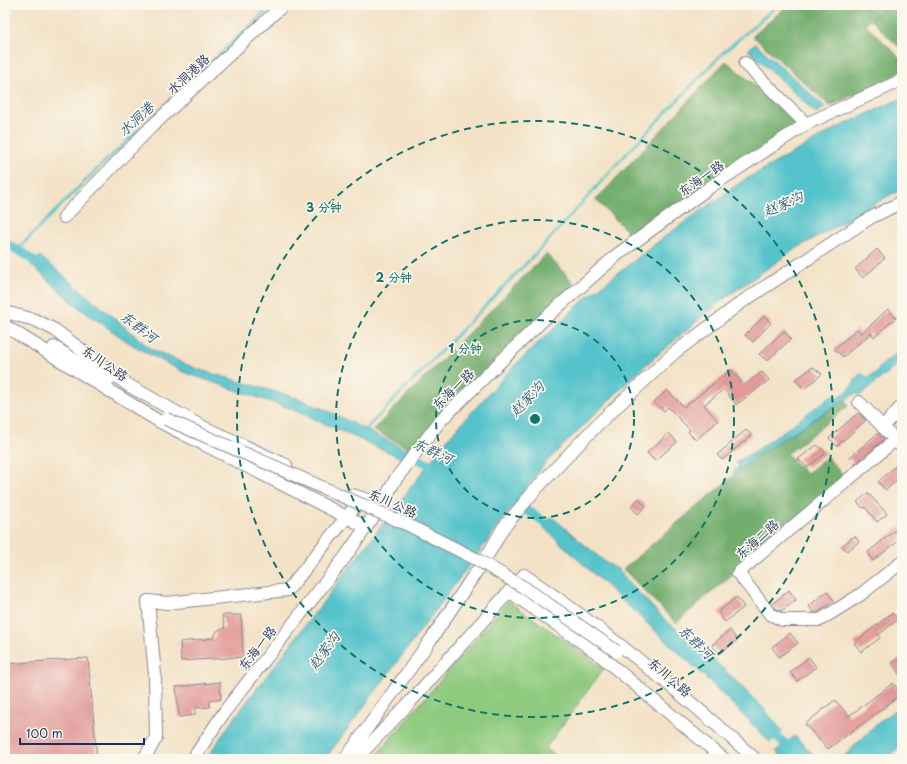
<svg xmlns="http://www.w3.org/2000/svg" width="907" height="764" viewBox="0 0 907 764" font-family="'Playpen Sans','LXGW WenKai TC',sans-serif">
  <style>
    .green { fill: #8fca7f; stroke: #557c6e }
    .forest { fill: #73ae6e; stroke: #476e66 }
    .water { fill: #55c3cb; stroke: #387994 }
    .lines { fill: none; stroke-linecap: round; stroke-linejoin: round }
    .stream { stroke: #55c3cb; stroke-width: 2.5 }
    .canal { stroke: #55c3cb; stroke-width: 9 }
    .building { fill: #e19a99 }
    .minor-casing { stroke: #878892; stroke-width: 14 }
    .minor { stroke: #fff; stroke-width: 12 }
    .minor-bridge-casing { stroke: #878892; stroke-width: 14; stroke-linecap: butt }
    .minor-bridge { stroke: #fff; stroke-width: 12 }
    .ring { fill: none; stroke: #0f766e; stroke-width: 2; stroke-dasharray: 7 5 }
    .labels { text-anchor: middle; stroke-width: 3.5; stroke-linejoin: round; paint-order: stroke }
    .street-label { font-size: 13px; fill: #1b2f5e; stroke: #fbf7ec }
    .water-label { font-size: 14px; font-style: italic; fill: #2c5b7f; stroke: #fbf7ec }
    .centre { fill: #0f766e; stroke: #fbf7ec; stroke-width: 2 }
    .ring-label { font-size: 12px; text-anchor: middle; font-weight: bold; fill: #0f766e; stroke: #fbf7ec; stroke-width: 3.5; stroke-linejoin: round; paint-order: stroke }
  </style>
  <rect width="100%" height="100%" fill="#fbf7ec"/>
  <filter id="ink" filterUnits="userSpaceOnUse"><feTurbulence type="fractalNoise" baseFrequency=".025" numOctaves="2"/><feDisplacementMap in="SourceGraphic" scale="8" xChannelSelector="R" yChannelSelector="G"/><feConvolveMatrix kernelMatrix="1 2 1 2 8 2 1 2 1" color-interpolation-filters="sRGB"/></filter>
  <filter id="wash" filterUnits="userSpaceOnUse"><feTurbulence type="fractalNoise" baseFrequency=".012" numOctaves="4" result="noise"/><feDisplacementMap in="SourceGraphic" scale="16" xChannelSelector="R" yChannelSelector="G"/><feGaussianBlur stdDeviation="0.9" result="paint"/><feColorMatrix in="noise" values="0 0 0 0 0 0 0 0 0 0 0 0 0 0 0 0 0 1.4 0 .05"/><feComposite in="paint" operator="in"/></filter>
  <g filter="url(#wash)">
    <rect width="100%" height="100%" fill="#f3e2c6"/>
    <path class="green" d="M 508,601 L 604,668 L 545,749 L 561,759 L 373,759 Z"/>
    <path class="forest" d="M 788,5 L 886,5 L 865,24 L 902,60 L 902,72 L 830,106 L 753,36 Z
      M 888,5 L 902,5 L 902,50 L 871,20 Z
      M 726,61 L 799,123 L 631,235 L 596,200 Z
      M 546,254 L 576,285 L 412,450 L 373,430 Z
      M 846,400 L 848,406 L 787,454 L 806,474 L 827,457 L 845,477 L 676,623 L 623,569 L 759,454 Z"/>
    <path class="water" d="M 755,43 L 825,107 L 816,113 L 748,50 Z
      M 902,98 L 902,190 L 892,194 L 794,250 L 722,300 L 642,368 L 546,462 L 325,759 L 206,759 L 230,724 L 450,436 L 512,368 L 586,298 L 667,235 L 741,182 L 837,128 Z
      M 40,256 L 151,349 L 197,369 L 300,399 L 328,411 L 412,453 L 406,460 L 289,408 L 183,372 L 134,346 L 78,307 L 31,265 Z
      M 902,348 L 902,361 L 859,396 L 856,393 L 759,454 L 735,474 L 732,473 L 739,466 L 736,462 C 771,444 800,417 833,395 L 837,397 L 846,393 L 860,374 L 868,377 L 878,372 L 878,369 Z
      M 552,517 L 605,562 L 619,570 L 631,585 L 665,620 L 706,652 L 766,711 L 782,731 L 770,742 L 705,677 L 542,526 Z
      M 902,704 L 902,745 L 886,759 L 841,759 L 876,725 Z
      M 795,736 L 818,759 L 783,759 L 776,751 Z"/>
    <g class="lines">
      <path class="stream" d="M 17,250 L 93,173 L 272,5
        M 363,432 L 546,243 L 627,153 L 724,52 L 778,5"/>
      <path class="canal" d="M 5,243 L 23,253 L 44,269
        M 407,454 L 439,469
        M 516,505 L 535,515 L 555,531
        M 768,729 L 803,759"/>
    </g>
    <g id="blocks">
      <path class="building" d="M 877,249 L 885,258 L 863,278 L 855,269 Z
        M 888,309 L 896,318 L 874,337 L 871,333 L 843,357 L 834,349 L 857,329 L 861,334 Z
        M 764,316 L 771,323 L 753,342 L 745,335 Z
        M 784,331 L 791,339 L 767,361 L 759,354 Z
        M 813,367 L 822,374 L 804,389 L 795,380 Z
        M 731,370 L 744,385 L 762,372 L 769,380 L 736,405 L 724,389 L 705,404 L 704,405 L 718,421 L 696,440 L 688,432 L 690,430 L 668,407 L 664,411 L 654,402 L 667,390 L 684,407 Z
        M 858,413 L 866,420 L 837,446 L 829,438 Z
        M 746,430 L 752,435 L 722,460 L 717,455 Z
        M 669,433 L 677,442 L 655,461 L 647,453 Z
        M 878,433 L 884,439 L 855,464 L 849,458 Z
        M 817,445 L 826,453 L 807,467 L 798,459 Z
        M 902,460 L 902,476 L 886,490 L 878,482 Z
        M 868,493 L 887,514 L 877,522 L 865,507 L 863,508 L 857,502 Z
        M 638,499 L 646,506 L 638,514 L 631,507 Z
        M 902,525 L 902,538 L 873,561 L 868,552 Z
        M 855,536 L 859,542 L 847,551 L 842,546 Z
        M 789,590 L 796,600 L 781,611 L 775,608 L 772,604 Z
        M 827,591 L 834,601 L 818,612 L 813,612 L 809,606 Z
        M 737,597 L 744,607 L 725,622 L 718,612 Z
        M 892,613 L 899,619 L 878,635 L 880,638 L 861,652 L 854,643 Z
        M 222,615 L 241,615 L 243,657 L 181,661 L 180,642 L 214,638 L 217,631 L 225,628 Z
        M 730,630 L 737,640 L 719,654 L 712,645 Z
        M 790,633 L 798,643 L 779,657 L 772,647 Z
        M 809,657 L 816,667 L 797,681 L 790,672 Z
        M 902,657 L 902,679 L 892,663 Z
        M 88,658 L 97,759 L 5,759 L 5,664 Z
        M 220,682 L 221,699 L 209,701 L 210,707 L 195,708 L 195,715 L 179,717 L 176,687 Z
        M 893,683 L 902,694 L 828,749 L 805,724 L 835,700 L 849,716 Z"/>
    </g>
  </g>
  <g filter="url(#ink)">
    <use href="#blocks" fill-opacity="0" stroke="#878892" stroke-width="1"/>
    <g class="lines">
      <defs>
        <path id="minor" d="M 745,63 L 806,124
          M 64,217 L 150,128 L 283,5
          M 5,312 L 35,320 L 55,330 L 128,385 L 201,426 L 286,465
          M 5,326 L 160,422 L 366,527
          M 54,347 L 108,381
          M 859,402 L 902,447
          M 883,427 L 902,406
          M 895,440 L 738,573 L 770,614 L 782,620 L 820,620 L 860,595 L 902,562
          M 352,495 L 382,504
          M 509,591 L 596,652 L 724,759
          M 144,759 L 156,738 L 155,675 L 148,601 L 167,603 L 288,590 L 361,499
          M 193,759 L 225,711 L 346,556 L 382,504 L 395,480 L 440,421 L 544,319 L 618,254 L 710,187 L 806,124 L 902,80
          M 345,759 L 432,638 L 490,551 L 503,528 L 536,489 L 597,425 L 674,353 L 742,302 L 870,218 L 902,202
          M 356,759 L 411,701 L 524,575 C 605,630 682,693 755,759"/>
      </defs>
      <use href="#minor" class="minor-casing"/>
      <use href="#minor" class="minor"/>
      <defs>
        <path id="minor-bridge" d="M 166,419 L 406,524 L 476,559 L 525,588 L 616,651"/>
      </defs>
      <use href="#minor-bridge" class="minor-bridge-casing"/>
      <use href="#minor-bridge" class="minor-bridge"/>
    </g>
  </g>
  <g class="ring">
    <circle cx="535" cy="419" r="99"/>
    <circle cx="535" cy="419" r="199"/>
    <circle cx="535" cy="419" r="298"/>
  </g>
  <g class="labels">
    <g class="street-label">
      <text transform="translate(188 74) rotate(-43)" y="5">水洞港路</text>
      <text transform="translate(701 178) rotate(-35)" y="5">东海一路</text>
      <text transform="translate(105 363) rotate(34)" y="5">东川公路</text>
      <text transform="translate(453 389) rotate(-44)" y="5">东海一路</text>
      <text transform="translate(393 503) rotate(24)" y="5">东川公路</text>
      <text transform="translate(757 539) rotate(-41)" y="5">东海二路</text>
      <text transform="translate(257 648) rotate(-52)" y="5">东海一路</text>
      <text transform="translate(670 677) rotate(41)" y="5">东川公路</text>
    </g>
    <g class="water-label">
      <text transform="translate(136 119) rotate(-43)" y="5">水洞港</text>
      <text transform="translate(783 204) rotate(-24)" y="5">赵家沟</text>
      <text transform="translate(139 327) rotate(37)" y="5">东群河</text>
      <text transform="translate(527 399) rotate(-46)" y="5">赵家沟</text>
      <text transform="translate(433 451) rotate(25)" y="5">东群河</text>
      <text transform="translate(696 642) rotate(44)" y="5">东群河</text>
      <text transform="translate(324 651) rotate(-54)" y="5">赵家沟</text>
    </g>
  </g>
  <circle cx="535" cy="419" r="6" class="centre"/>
  <g class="ring-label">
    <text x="324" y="212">3 分钟</text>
    <text x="394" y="282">2 分钟</text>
    <text x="465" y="353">1 分钟</text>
  </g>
  <rect width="907" height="764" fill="none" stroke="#fbf7ec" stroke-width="20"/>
  <path d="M20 738v6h124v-6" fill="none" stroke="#1b2f5e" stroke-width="2"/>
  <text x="26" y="738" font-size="12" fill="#1b2f5e" stroke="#fbf7ec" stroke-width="3" paint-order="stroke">100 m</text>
</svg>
